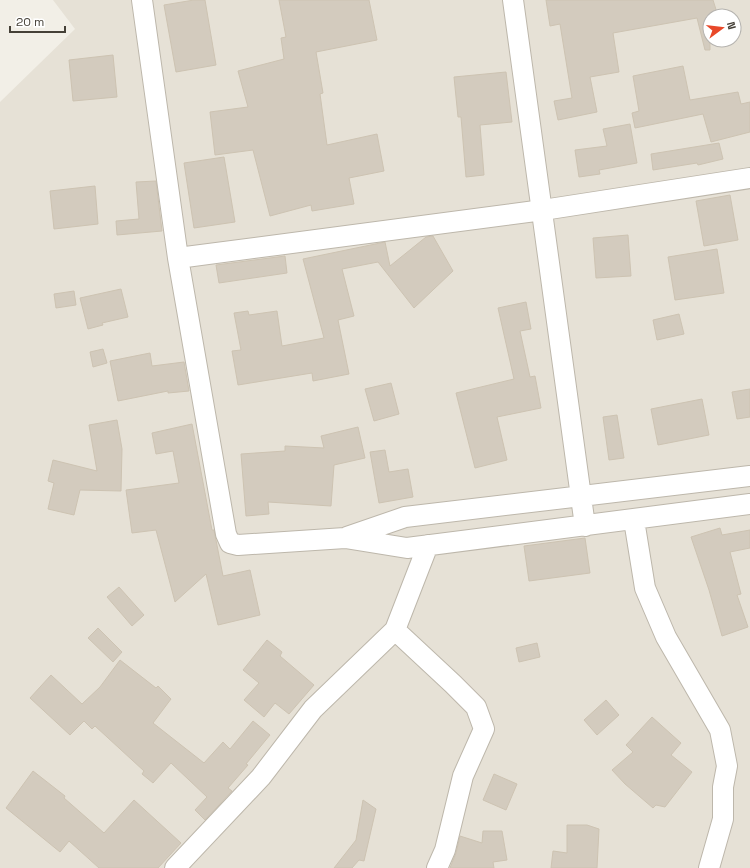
<svg xmlns="http://www.w3.org/2000/svg" width="750" height="868" viewBox="0 0 750 868" font-family="'Space Grotesk',sans-serif">
  <style>
    .residential { fill: #e6e1d6; fill-rule: evenodd }
    .building { fill: #d3cbbe; stroke: #cdc3b2 }
    .lines { fill: none; stroke-linecap: round; stroke-linejoin: round }
    .minor-casing { stroke: #bdb7ab; stroke-width: 22 }
    .minor { stroke: #fff; stroke-width: 20 }
  </style>
  <rect width="100%" height="100%" fill="#f2efe7"/>
  <path class="residential" d="M 53,0 L 750,0 L 750,868 L 0,868 L 0,102 L 75,29 ZM 710,16 L 734,16 L 734,40 L 710,40 Z"/>
  <path class="building" d="M 194,0 L 205,0 L 216,65 L 176,72 L 164,5 Z
    M 279,0 L 369,0 L 377,40 L 316,52 L 323,93 L 320,94 L 327,145 L 377,134 L 384,171 L 349,178 L 354,204 L 312,211 L 311,205 L 270,216 L 253,150 L 215,155 L 210,112 L 248,107 L 238,71 L 284,59 L 281,38 L 286,37 Z
    M 546,0 L 713,0 L 718,16 L 710,16 L 710,50 L 705,50 L 697,18 L 613,33 L 619,72 L 590,77 L 597,112 L 558,120 L 554,101 L 572,98 L 560,24 L 550,26 Z
    M 113,55 L 117,97 L 73,101 L 69,60 Z
    M 683,66 L 690,100 L 738,92 L 741,104 L 750,102 L 750,132 L 711,142 L 703,114 L 635,128 L 632,113 L 639,111 L 633,76 Z
    M 506,72 L 512,122 L 480,125 L 484,175 L 466,177 L 461,117 L 458,117 L 454,77 Z
    M 630,124 L 637,163 L 599,170 L 600,174 L 579,177 L 575,150 L 607,146 L 603,129 Z
    M 719,143 L 723,159 L 698,165 L 697,163 L 653,170 L 651,154 Z
    M 224,157 L 235,222 L 194,228 L 184,163 Z
    M 156,181 L 162,231 L 117,235 L 116,221 L 139,219 L 136,182 Z
    M 95,186 L 98,224 L 54,229 L 50,191 Z
    M 730,195 L 738,240 L 704,246 L 696,201 Z
    M 628,235 L 631,276 L 596,278 L 593,238 Z
    M 433,236 L 453,271 L 414,308 L 378,262 L 342,269 L 354,316 L 338,320 L 349,374 L 313,381 L 312,373 L 238,385 L 232,351 L 241,350 L 234,313 L 248,311 L 249,315 L 277,311 L 282,346 L 324,338 L 303,259 L 385,242 L 390,266 L 426,237 Z
    M 717,249 L 724,293 L 675,300 L 668,257 Z
    M 285,256 L 287,273 L 219,283 L 216,265 Z
    M 121,289 L 128,317 L 102,323 L 103,325 L 88,329 L 80,298 Z
    M 74,291 L 76,305 L 56,308 L 54,294 Z
    M 526,302 L 531,329 L 520,331 L 530,377 L 535,376 L 541,408 L 497,417 L 507,460 L 475,468 L 456,393 L 514,379 L 498,308 Z
    M 679,314 L 684,334 L 657,340 L 653,320 Z
    M 103,349 L 107,363 L 93,367 L 90,352 Z
    M 150,353 L 152,366 L 184,362 L 189,391 L 168,393 L 168,391 L 118,401 L 110,361 Z
    M 391,383 L 399,414 L 374,421 L 365,389 Z
    M 750,389 L 750,417 L 737,419 L 732,392 Z
    M 702,399 L 709,435 L 658,445 L 651,409 Z
    M 617,415 L 624,458 L 609,460 L 603,417 Z
    M 117,420 L 122,449 L 121,491 L 80,490 L 74,515 L 48,509 L 54,483 L 48,481 L 53,460 L 97,471 L 89,425 Z
    M 192,424 L 212,530 L 214,530 L 223,576 L 250,570 L 260,615 L 218,625 L 206,574 L 175,602 L 156,530 L 132,533 L 126,490 L 179,483 L 173,451 L 156,454 L 152,433 Z
    M 358,427 L 365,458 L 334,465 L 331,506 L 268,502 L 269,514 L 246,516 L 241,454 L 285,451 L 285,446 L 324,448 L 321,436 Z
    M 385,450 L 389,472 L 408,469 L 413,497 L 379,503 L 370,452 Z
    M 720,528 L 722,535 L 750,530 L 750,548 L 730,552 L 741,594 L 737,595 L 748,627 L 722,636 L 709,590 L 691,537 Z
    M 585,538 L 590,573 L 529,581 L 524,546 Z
    M 119,587 L 144,615 L 132,626 L 107,597 Z
    M 98,628 L 122,652 L 113,662 L 88,638 Z
    M 267,640 L 282,652 L 280,656 L 314,685 L 289,714 L 275,703 L 264,717 L 244,700 L 259,683 L 243,670 Z
    M 537,643 L 540,657 L 519,662 L 516,648 Z
    M 120,660 L 156,688 L 158,686 L 171,699 L 153,723 L 204,763 L 223,742 L 230,749 L 253,721 L 270,735 L 246,764 L 248,765 L 228,788 L 232,791 L 205,820 L 195,810 L 207,797 L 171,763 L 153,783 L 142,774 L 144,771 L 95,726 L 92,729 L 84,721 L 70,735 L 30,698 L 51,675 L 82,704 L 100,687 Z
    M 606,700 L 619,715 L 597,735 L 584,720 Z
    M 652,717 L 681,743 L 671,755 L 692,772 L 665,807 L 656,805 L 653,808 L 625,784 L 612,770 L 633,752 L 626,745 Z
    M 33,771 L 65,796 L 64,798 L 104,833 L 134,800 L 181,843 L 158,868 L 99,868 L 69,841 L 60,852 L 6,808 Z
    M 494,774 L 517,784 L 506,810 L 483,800 Z
    M 363,800 L 376,809 L 364,861 L 359,860 L 352,868 L 334,868 L 356,840 Z
    M 567,825 L 587,825 L 599,829 L 597,868 L 551,868 L 553,851 L 567,853 Z
    M 483,831 L 502,831 L 507,860 L 493,862 L 494,868 L 450,868 L 456,853 L 460,836 L 482,843 Z"/>
  <g class="lines">
    <defs>
      <path id="minor" d="M 142,0 L 178,258 L 226,534 L 230,543 L 238,545 L 345,538 L 407,548 L 750,504
        M 513,0 L 585,526
        M 178,258 L 543,210 L 750,178
        M 634,520 L 645,588 L 666,637 L 720,730 L 727,766 L 723,787 L 723,819 L 709,868
        M 347,537 L 405,517 L 750,476
        M 395,630 L 453,684 L 476,707 L 484,729 L 463,776 L 445,850 L 437,868
        M 175,868 L 261,777 L 313,709 L 395,630 L 428,545"/>
    </defs>
    <use href="#minor" class="minor-casing"/>
    <use href="#minor" class="minor"/>
  </g>
  <g transform="translate(722 28) rotate(75)"><circle r="19" fill="#ffffff" stroke="#b5b3af"/>
  <path d="M0-3L7 15L0 10L-7 15Z" fill="#e84829"/>
  <text y="-6" font-size="11" font-weight="bold" text-anchor="middle" fill="#454037">N</text>
  </g>
  <path d="M10 26v6h55v-6" fill="none" stroke="#454037" stroke-width="2"/>
  <text x="16" y="26" font-size="12" fill="#454037" stroke="#ffffff" stroke-width="3" paint-order="stroke">20 m</text>
</svg>
